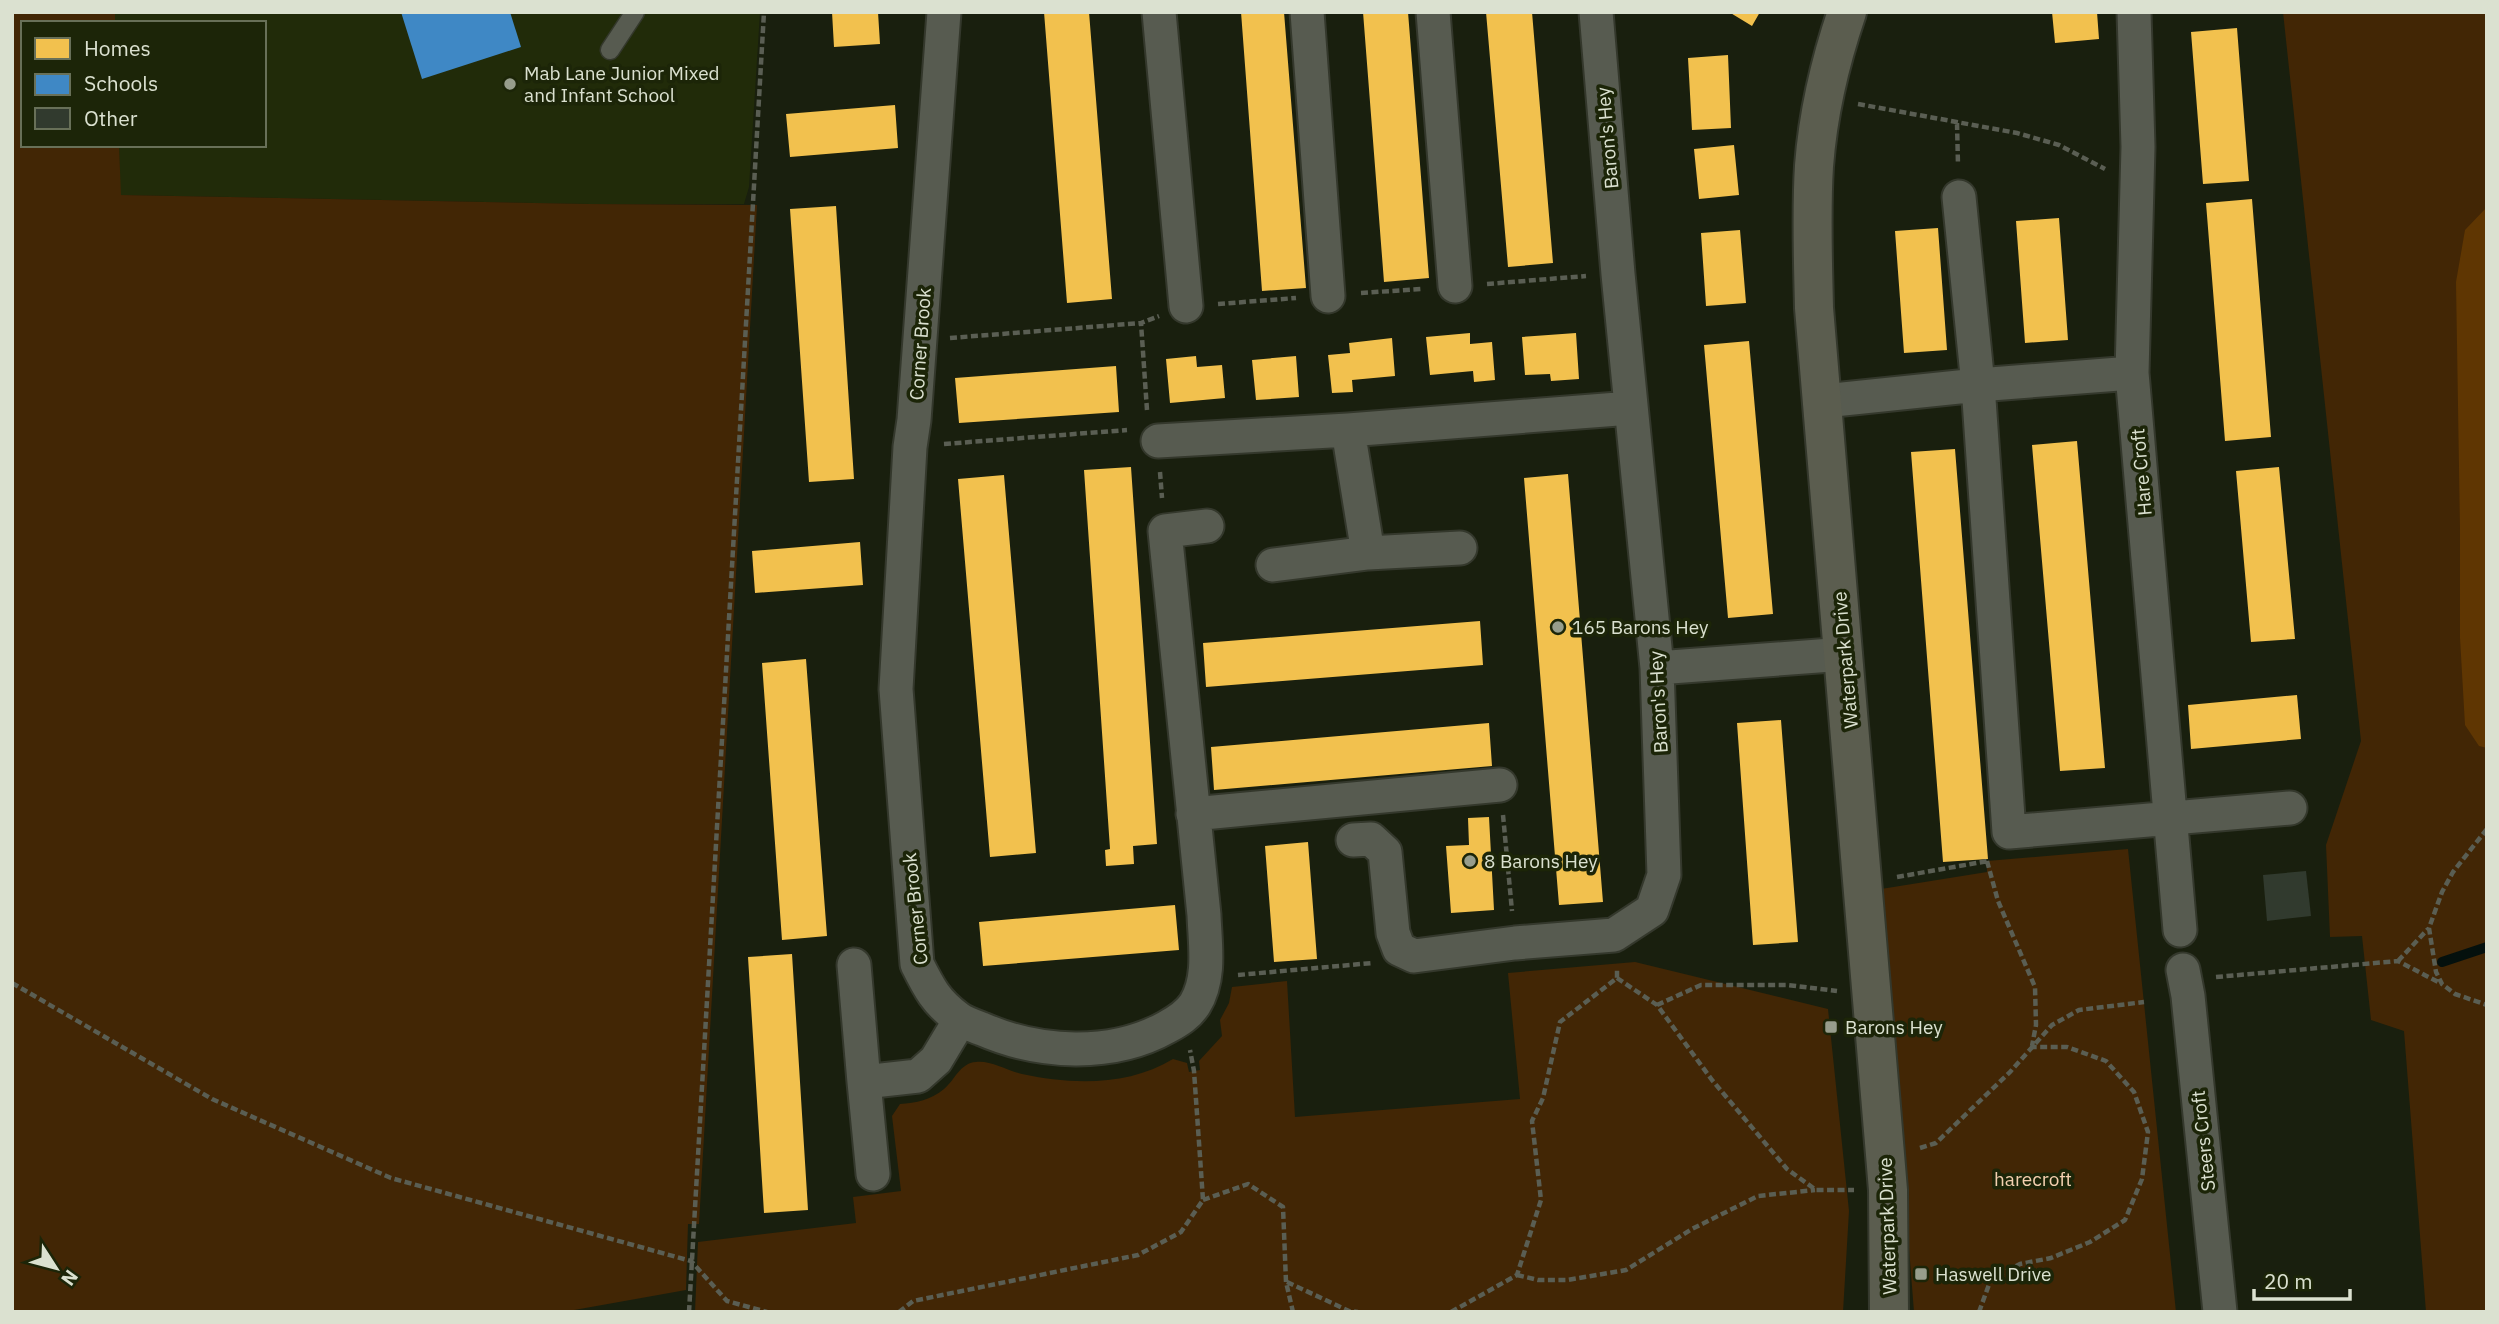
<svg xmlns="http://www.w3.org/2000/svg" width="2499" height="1324" viewBox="0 0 2499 1324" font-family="'IBM Plex Sans',sans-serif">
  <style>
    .built { fill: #212b09 }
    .green { fill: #422605 }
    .forest { fill: #5f3602 }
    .homes { fill: #f2c14e }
    .schools { fill: #3f88c5 }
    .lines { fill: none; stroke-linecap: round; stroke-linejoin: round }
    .stream { stroke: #04100d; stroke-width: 10 }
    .building { fill: #313a2e }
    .lane-casing { stroke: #34382c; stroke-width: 21 }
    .street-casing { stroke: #34382c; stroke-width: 37 }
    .secondary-casing { stroke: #34382c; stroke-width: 42 }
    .path { stroke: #5a5e53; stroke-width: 4.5; stroke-dasharray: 7 3.5; stroke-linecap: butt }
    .lane { stroke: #575b50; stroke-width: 18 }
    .street { stroke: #575b50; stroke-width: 33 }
    .secondary { stroke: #5b5d4f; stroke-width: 38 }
    .poi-dot { fill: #979d8c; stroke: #1c2508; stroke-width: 2.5 }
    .labels { text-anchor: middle; stroke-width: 7; stroke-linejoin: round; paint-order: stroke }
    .poi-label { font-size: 19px; fill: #dbe1d0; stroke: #1c2508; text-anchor: start }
    .street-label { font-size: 19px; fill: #dbe1d0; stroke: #1c2508 }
    .park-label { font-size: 19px; fill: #f4d0b0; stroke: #1c2508 }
  </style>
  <rect width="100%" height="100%" fill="#191f0e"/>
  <path class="built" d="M 115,12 L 760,12 L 749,187 L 744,204 L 589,204 L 120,195 L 119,145 L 264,145 L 264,23 L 115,23 Z"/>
  <path class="green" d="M 12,12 L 115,12 L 115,23 L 23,23 L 23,145 L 119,145 L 121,195 L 589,204 L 757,205 L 699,1224 L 688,1224 L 686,1290 L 563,1312 L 12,1312 Z
    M 2283,12 L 2487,12 L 2487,1312 L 2426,1312 L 2404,1031 L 2371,1020 L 2362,936 L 2330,937 L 2326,845 L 2361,741 Z
    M 2128,849 L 2176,1312 L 1914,1312 L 1881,889 L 1987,872 L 1987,861 Z
    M 1635,962 L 1828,1009 L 1849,1211 L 1843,1312 L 695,1312 L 698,1242 L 856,1223 L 853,1197 L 901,1191 L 892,1116 L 900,1104 C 916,1103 931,1100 944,1089 C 955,1080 960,1063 976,1062 C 990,1060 1008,1071 1022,1074 C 1072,1085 1129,1086 1173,1059 L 1187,1063 L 1189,1072 L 1200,1070 L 1199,1061 L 1222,1036 L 1220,1020 L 1229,1003 L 1232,987 L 1287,981 L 1295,1117 L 1520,1099 L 1508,973 Z"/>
  <path class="forest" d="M 2487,207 L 2487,748 L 2479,746 L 2465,725 L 2460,638 L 2460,529 L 2456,282 L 2465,230 Z"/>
  <path class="homes" d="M 832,12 L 878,12 L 880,44 L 834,47 Z
    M 1044,12 L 1089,12 L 1112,299 L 1067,303 Z
    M 1241,12 L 1284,12 L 1306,288 L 1262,291 Z
    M 1363,12 L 1408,12 L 1429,278 L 1384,282 Z
    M 1486,12 L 1532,12 L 1553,263 L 1508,267 Z
    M 1729,12 L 1760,12 L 1752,26 Z
    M 2052,12 L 2097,12 L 2099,39 L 2055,43 Z
    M 2237,28 L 2249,181 L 2203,184 L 2191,32 Z
    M 1728,55 L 1731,128 L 1692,130 L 1688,58 Z
    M 895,105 L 898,148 L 790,157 L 786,114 Z
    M 1734,145 L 1739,195 L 1699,199 L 1694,149 Z
    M 2252,199 L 2271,437 L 2225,441 L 2206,203 Z
    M 836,206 L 854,479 L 809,482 L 790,209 Z
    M 2059,218 L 2068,340 L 2025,343 L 2016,221 Z
    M 1938,228 L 1947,350 L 1904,353 L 1895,231 Z
    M 1740,230 L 1746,303 L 1706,306 L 1701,233 Z
    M 1470,333 L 1470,344 L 1492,342 L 1495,380 L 1474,382 L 1473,371 L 1430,375 L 1426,337 Z
    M 1576,333 L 1579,379 L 1551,381 L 1550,374 L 1525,375 L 1522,337 Z
    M 1392,338 L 1395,376 L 1352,380 L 1353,392 L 1332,393 L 1328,355 L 1350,353 L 1349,343 Z
    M 1749,341 L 1773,614 L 1728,618 L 1704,345 Z
    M 1196,356 L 1197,367 L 1222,365 L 1225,398 L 1170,403 L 1166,359 Z
    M 1296,356 L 1299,397 L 1256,400 L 1252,360 Z
    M 1116,366 L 1119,412 L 959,423 L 955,378 Z
    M 2077,441 L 2105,768 L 2060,771 L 2032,445 Z
    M 1955,449 L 1988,859 L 1943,862 L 1911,452 Z
    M 1131,467 L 1157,844 L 1133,846 L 1134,864 L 1106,866 L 1105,850 L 1110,849 L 1084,470 Z
    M 2279,467 L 2295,639 L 2251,642 L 2236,471 Z
    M 1568,474 L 1603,902 L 1559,905 L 1524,478 Z
    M 1004,475 L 1036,853 L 990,857 L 958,479 Z
    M 860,542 L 863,585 L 755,593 L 752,551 Z
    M 1480,621 L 1483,665 L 1206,687 L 1203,643 Z
    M 806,659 L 827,936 L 782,940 L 762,663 Z
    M 2297,695 L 2301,739 L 2191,749 L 2188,705 Z
    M 1781,720 L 1798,942 L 1753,945 L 1737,723 Z
    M 1489,723 L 1492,766 L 1214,790 L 1211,747 Z
    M 1489,817 L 1494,910 L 1451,913 L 1446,846 L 1469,845 L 1468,818 Z
    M 1308,842 L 1317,959 L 1274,962 L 1265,846 Z
    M 1175,905 L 1179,950 L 983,966 L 979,922 Z
    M 792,954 L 808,1210 L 764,1213 L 748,957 Z"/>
  <path class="schools" d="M 401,12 L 510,12 L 521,47 L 422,79 Z"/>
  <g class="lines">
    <path class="stream" d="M 2442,962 L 2487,947"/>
  </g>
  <path class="building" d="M 2306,871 L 2311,916 L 2267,921 L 2263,875 Z"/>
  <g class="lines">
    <defs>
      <path id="lane" d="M 610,50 L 635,12"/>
      <path id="street" d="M 944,12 L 914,420 L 910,447 L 896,689 L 917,964 C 929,988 936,1002 958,1018 C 965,1023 974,1026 982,1029 C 1039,1054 1112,1058 1167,1027 C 1178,1021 1188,1015 1195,1004 C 1211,978 1205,944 1204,915 L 1165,531 L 1207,526
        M 1159,12 L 1186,306
        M 1307,12 L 1328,296
        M 1433,12 L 1455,286
        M 2134,12 L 2138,147 L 2132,373 L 2180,930
        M 1959,197 L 1978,385 L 2009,832 L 2290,808
        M 1824,401 L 1978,385 L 2132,373
        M 1348,430 L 1368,553
        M 1158,441 L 1348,430 L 1631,408
        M 1273,565 L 1368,553 L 1460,548
        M 1657,668 L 1845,654
        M 1193,814 L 1500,785
        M 1353,840 L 1371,839 L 1385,852 L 1393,933 L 1399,949 L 1414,956 L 1515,943 L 1614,935 L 1652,910 L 1664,875 L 1657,668 L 1618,274 L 1596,12
        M 854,965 L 864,1082 L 918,1076 L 936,1060 L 960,1020
        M 2183,970 L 2188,996 L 2220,1312
        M 864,1082 L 873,1174"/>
      <path id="secondary" d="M 1847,12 C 1830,62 1818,114 1814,166 C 1811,213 1813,260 1814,308 L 1888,1190 L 1889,1312"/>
    </defs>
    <use href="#lane" class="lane-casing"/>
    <use href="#street" class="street-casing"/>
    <use href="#secondary" class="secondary-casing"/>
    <path class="path" d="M 1858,104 L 2017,133 L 2059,145 L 2105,169
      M 1957,123 L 1958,165
      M 1487,284 L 1586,276
      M 1361,293 L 1422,289
      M 1218,304 L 1296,298
      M 950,338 L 1141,323
      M 1147,410 L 1141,323 L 1159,316
      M 944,444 L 1127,430
      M 1160,472 L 1162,498
      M 1503,815 L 1512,911
      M 2487,829 L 2453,872 L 2442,892 L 2429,928 L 2436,972 L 2442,984 L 2455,994 L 2487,1005
      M 1987,861 L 1998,901 L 2035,987 L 2036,1025 L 2032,1046
      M 1897,877 L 1988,861
      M 2398,961 L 2428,929
      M 1238,975 L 1372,963
      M 2216,977 L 2398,961 L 2442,984
      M 1617,978 L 1657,1005 L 1712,1080 L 1787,1169 L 1816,1190 L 1854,1190
      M 12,983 L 212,1099 L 391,1178 L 691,1261 L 727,1301 L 767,1312
      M 1657,1005 L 1701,985 L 1788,985 L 1837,991
      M 1920,1148 L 1936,1143 L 2010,1072 L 2052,1025 L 2079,1010 L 2144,1002
      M 1203,1200 L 1248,1184 L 1283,1207 L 1286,1282 L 1293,1312
      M 1517,1275 L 1538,1280 L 1567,1280 L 1626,1270 L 1692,1229 L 1758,1196 L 1815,1190
      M 1287,1282 L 1349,1311 L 1358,1312
      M 689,1312 L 764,12
      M 899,1312 L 913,1301 L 1138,1255 L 1181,1232 L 1203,1200 L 1194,1071 L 1190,1050
      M 1451,1312 L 1517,1275 L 1541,1200 L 1532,1121 L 1543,1098 L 1560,1022 L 1617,978 L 1617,968
      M 1979,1312 L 1991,1279 L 2020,1264 L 2051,1258 L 2090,1242 L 2125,1220 L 2142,1179 L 2148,1132 L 2134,1092 L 2106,1061 L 2067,1047 L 2032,1047"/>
    <use href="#lane" class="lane"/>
    <use href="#street" class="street"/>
    <use href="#secondary" class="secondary"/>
  </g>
  <g class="poi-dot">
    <circle cx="510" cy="84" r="7"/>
    <circle cx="1558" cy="627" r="7"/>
    <circle cx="1470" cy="861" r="7"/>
    <rect x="1824" y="1020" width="14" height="14" rx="3.5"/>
    <rect x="1914" y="1267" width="14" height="14" rx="3.5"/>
  </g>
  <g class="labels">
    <g class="poi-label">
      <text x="524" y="80">Mab Lane Junior Mixed<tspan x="524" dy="22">and Infant School</tspan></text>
      <text x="1572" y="634">165 Barons Hey</text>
      <text x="1484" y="868">8 Barons Hey</text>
      <text x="1845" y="1034">Barons Hey</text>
      <text x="1935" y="1281">Haswell Drive</text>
    </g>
    <g class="street-label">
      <text transform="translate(1607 138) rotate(-95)" y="7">Baron's Hey</text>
      <text transform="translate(920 344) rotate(-86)" y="7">Corner Brook</text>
      <text transform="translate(2141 472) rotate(-95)" y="7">Hare Croft</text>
      <text transform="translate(1845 660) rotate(-95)" y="7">Waterpark Drive</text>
      <text transform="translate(1658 702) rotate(-93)" y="7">Baron's Hey</text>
      <text transform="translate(915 909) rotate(-96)" y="7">Corner Brook</text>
      <text transform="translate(2203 1141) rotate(-96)" y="7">Steers Croft</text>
      <text transform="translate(1887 1226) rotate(-92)" y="7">Waterpark Drive</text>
    </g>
    <g class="park-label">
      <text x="2033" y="1186">harecroft</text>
    </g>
  </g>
  <rect width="2499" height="1324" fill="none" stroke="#dbe1d0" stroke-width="28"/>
  <rect x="21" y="21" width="245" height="126" fill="#1c2508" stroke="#687058" stroke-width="2"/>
  <rect x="35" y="38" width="35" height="21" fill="#f2c14e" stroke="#687058" stroke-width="2"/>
  <text x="84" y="56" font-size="21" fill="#dbe1d0">Homes</text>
  <rect x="35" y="74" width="35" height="21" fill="#3f88c5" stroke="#687058" stroke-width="2"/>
  <text x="84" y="91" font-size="21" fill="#dbe1d0">Schools</text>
  <rect x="35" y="108" width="35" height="21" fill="#313a2e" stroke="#687058" stroke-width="2"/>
  <text x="84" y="126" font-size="21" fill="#dbe1d0">Other</text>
  <g transform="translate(56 1268) rotate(126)" stroke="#1c2508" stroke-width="5" paint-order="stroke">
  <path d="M0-5L12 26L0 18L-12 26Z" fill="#dbe1d0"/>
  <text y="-10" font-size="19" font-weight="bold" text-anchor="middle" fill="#dbe1d0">N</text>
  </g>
  <path d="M2254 1289v10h96v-10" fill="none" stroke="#dbe1d0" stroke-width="3.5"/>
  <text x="2264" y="1289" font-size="21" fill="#dbe1d0" stroke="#1c2508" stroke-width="5" paint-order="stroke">20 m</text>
</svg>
